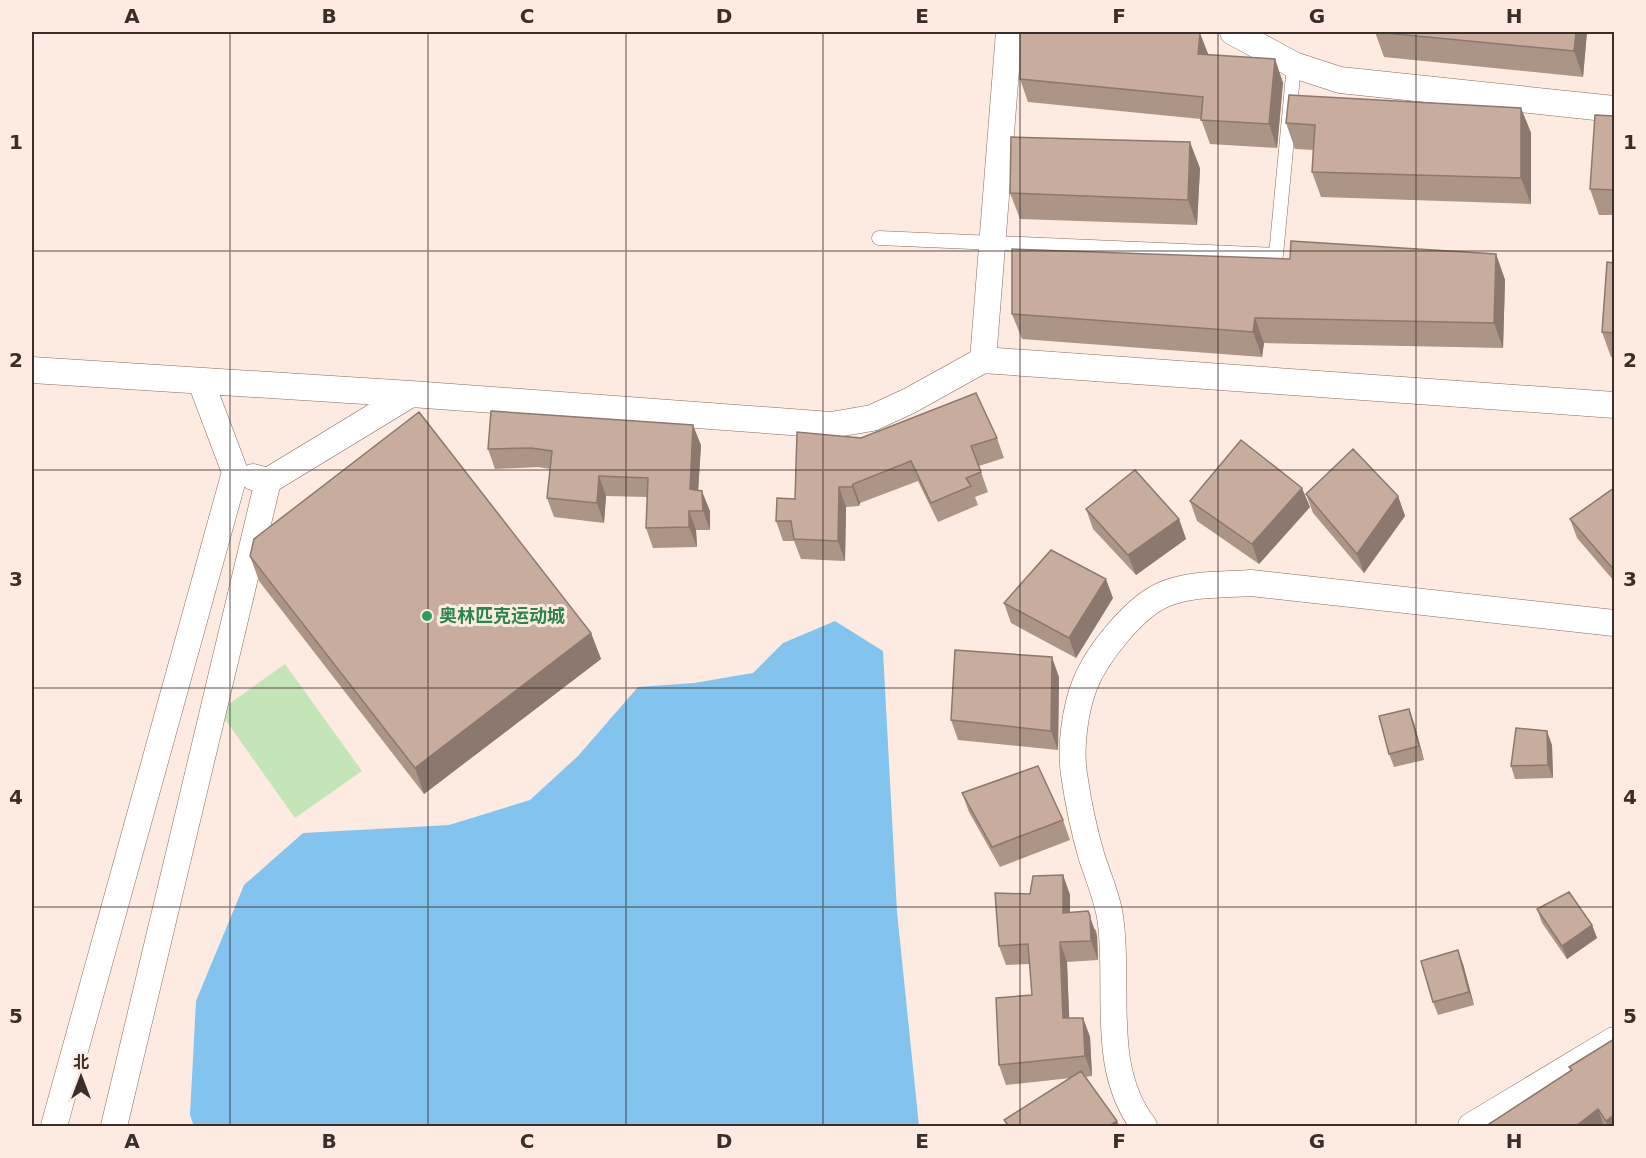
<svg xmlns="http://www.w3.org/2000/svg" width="1646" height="1158" viewBox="0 0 1646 1158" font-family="'DejaVu Sans','Noto Sans SC',sans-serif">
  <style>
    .green { fill: #c3e5b8 }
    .water { fill: #82c4ed }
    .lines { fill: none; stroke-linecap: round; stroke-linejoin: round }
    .lane-casing { stroke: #866c5e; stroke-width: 15 }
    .street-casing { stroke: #866c5e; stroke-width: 27 }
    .lane { stroke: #fff; stroke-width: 14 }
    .street { stroke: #fff; stroke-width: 26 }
    .wall { fill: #ac9487 }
    .shaded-wall { fill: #8c786e }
    .building { fill: #c8ac9d; stroke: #8c786e; stroke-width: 1.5 }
    .grid { fill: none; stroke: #392e28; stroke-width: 1.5; stroke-opacity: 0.55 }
    .leisure-dot { fill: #2e9e5b; stroke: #fdebe1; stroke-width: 2 }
    .labels { text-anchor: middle; stroke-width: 6; stroke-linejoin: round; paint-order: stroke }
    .leisure-label { font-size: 18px; font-weight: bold; fill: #27864d; stroke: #fdebe1; text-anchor: start }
    .neatline { fill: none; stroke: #392e28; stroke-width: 2 }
    .grid-label { font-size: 20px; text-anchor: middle; font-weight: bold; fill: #392e28 }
  </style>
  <rect width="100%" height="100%" fill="#fdebe1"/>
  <path class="green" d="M 285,664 L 362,771 L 295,818 L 219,711 Z"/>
  <path class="water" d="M 835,621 L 883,651 L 897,912 L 919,1126 L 194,1126 L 190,1115 L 196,1001 L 244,885 L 303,833 L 449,825 L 530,800 L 578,756 L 638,687 L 694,683 L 753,673 L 783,643 Z"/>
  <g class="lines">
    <defs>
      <path id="lane" d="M 879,238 L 1276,255 L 1294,65"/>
      <path id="street" d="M 1233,32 L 1294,65 L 1340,80 L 1614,109
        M 983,360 L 1009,32
        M 32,370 L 411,394 L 831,425 L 872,418 L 909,401 L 983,360 L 1614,405
        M 253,477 L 268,481 L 411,394
        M 54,1126 L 235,472 L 201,382
        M 114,1126 L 268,481
        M 1144,1126 C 1100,1069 1119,991 1111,924 C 1109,902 1099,879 1092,858 C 1084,831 1078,802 1074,774 C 1070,747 1075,709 1085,684 C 1097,654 1135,606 1165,594 C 1192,583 1222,585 1251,583 L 1614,623
        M 1471,1126 L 1614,1040"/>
    </defs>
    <use href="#lane" class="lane-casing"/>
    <use href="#street" class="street-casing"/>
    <use href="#lane" class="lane"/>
    <use href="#street" class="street"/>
  </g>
  <path class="wall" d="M 1375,32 L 1587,32 L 1583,77 L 1384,57 Z
    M 1208,55 L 1275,59 L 1283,83 L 1277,148 L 1210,144 L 1201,119 L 1028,102 L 1020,79 Z
    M 1521,108 L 1531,133 L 1531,204 L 1321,197 L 1312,172 L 1313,150 L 1295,149 L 1286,123 Z
    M 1614,116 L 1614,215 L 1599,215 L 1590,189 Z
    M 1200,168 L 1197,225 L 1020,219 L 1010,193 Z
    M 1496,254 L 1505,280 L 1503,348 L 1264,343 L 1262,357 L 1022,339 L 1012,314 L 1290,259 Z
    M 1614,263 L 1614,357 L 1611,357 L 1602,332 Z
    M 861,438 L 997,438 L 1004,458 L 979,466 L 988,492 L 975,497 L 978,505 L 938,522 L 918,481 L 860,503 L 859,506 L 846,507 L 845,561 L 801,559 L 794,541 L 783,541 L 776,521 Z
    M 701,445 L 698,491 L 710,511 L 710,530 L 696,530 L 697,547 L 653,548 L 646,528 L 647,497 L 606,496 L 604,523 L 554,517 L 547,498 L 550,469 L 538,467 L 495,469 L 488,449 Z
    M 1614,488 L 1614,581 L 1577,538 L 1570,519 Z
    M 1306,494 L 1398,496 L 1405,516 L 1364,573 L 1313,513 Z
    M 1190,501 L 1310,507 L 1259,564 L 1197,521 Z
    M 1086,509 L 1179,519 L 1186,539 L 1136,575 L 1093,529 Z
    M 250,556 L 591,633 L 601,659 L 424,794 L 259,581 Z
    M 1113,598 L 1076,658 L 1011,623 L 1004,603 Z
    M 1059,677 L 1058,750 L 958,740 L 951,720 Z
    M 1409,709 L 1414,723 L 1424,760 L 1394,767 L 1389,754 Z
    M 1552,745 L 1553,778 L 1515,779 L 1511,766 Z
    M 962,793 L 1063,820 L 1070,840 L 1000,867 L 969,812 Z
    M 1063,875 L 1070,895 L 1070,912 L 1096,930 L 1097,936 L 1098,960 L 1067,962 L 1069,1018 L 1083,1018 L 1090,1037 L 1092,1076 L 1085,1077 L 1119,1126 L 1007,1126 L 1004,1120 L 1070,1078 L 1006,1085 L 999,1065 L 1032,995 L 1030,964 L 1006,965 L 999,946 L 1030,894 Z
    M 1537,909 L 1592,925 L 1597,938 L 1567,959 L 1542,923 Z
    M 1463,964 L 1474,1005 L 1438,1015 L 1433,1002 Z
    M 1569,1067 L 1614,1126 L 1486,1126 L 1571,1071 Z"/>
  <path class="shaded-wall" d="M 1576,32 L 1587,32 L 1583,77 L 1574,51 Z
    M 1200,33 L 1209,56 L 1198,54 Z
    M 1275,59 L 1283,83 L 1277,148 L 1269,124 Z
    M 1521,108 L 1531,133 L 1531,204 L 1521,178 Z
    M 1190,142 L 1200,168 L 1197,225 L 1188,200 Z
    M 1496,254 L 1505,280 L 1503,348 L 1494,323 Z
    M 1255,318 L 1264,343 L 1262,357 L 1253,332 Z
    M 693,425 L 701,445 L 697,509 L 690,489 Z
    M 599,476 L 606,496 L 604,523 L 597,503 Z
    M 853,484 L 860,503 L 859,506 L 852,487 Z
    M 839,487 L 846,507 L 845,561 L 838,541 Z
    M 1302,488 L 1310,507 L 1259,564 L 1252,544 Z
    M 702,491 L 710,511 L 710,530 L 703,511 Z
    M 1398,496 L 1405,516 L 1364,573 L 1357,554 Z
    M 689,511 L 696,530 L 697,547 L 689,527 Z
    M 1179,519 L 1186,539 L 1136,575 L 1128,555 Z
    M 1106,579 L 1113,598 L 1076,658 L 1069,638 Z
    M 591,633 L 601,659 L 424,794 L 415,768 Z
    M 1052,657 L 1059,677 L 1058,750 L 1051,731 Z
    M 1409,709 L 1414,723 L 1424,760 L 1419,746 Z
    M 1547,731 L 1552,745 L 1553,778 L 1548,765 Z
    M 1063,875 L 1070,895 L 1070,932 L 1063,913 Z
    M 1088,911 L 1097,936 L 1098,960 L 1091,941 Z
    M 1592,925 L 1597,938 L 1567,959 L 1562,946 Z
    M 1060,942 L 1067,962 L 1070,1037 L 1063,1018 Z
    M 1458,950 L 1463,964 L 1474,1005 L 1469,992 Z
    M 1083,1018 L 1090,1037 L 1092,1076 L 1085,1056 Z
    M 1598,1109 L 1604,1126 L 1576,1126 Z
    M 1614,1115 L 1614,1126 L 1608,1126 L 1606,1121 Z
    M 1117,1121 L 1119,1126 L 1109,1126 Z"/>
  <path class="building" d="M 1020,32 L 1181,32 L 1200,33 L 1198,54 L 1275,59 L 1269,124 L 1201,120 L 1203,97 L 1020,79 Z
    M 1375,32 L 1576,32 L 1574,51 Z
    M 1289,95 L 1521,108 L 1521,178 L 1312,172 L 1315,125 L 1286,123 Z
    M 1595,115 L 1614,116 L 1614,190 L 1590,189 Z
    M 1011,137 L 1190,142 L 1188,200 L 1010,193 Z
    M 1291,241 L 1496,254 L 1494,323 L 1255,318 L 1253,332 L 1012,314 L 1012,249 L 1290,259 Z
    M 1607,262 L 1614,263 L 1614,333 L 1602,332 Z
    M 976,393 L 997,438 L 971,446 L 981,472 L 966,478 L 971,486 L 931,503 L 911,461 L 853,484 L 852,487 L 839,487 L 838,541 L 794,539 L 791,521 L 776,521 L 777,498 L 795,499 L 797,432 L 861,438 Z
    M 491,411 L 693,425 L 690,489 L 702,491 L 703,511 L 689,511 L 689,527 L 646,528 L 648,478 L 599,476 L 597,503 L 547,498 L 552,451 L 531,448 L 488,449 Z
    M 419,412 L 591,633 L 415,768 L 250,556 L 254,539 Z
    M 1241,440 L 1302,488 L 1252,544 L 1190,501 Z
    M 1353,449 L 1398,496 L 1357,554 L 1306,494 Z
    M 1135,470 L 1179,519 L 1128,555 L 1086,509 Z
    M 1614,488 L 1614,570 L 1570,519 Z
    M 1051,550 L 1106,579 L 1069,638 L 1004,603 Z
    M 955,650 L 1052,657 L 1051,731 L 951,720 Z
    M 1409,709 L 1419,746 L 1389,754 L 1379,716 Z
    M 1516,728 L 1547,731 L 1548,765 L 1511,766 Z
    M 1038,766 L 1063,820 L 992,847 L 962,793 Z
    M 1063,875 L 1063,913 L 1088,911 L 1090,916 L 1091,941 L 1060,942 L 1063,1018 L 1083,1018 L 1085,1056 L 999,1065 L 996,998 L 1032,995 L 1028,944 L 999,946 L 995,893 L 1030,894 L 1033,876 Z
    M 1569,892 L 1592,925 L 1562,946 L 1537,909 Z
    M 1458,950 L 1469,992 L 1433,1002 L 1421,961 Z
    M 1614,1039 L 1614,1115 L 1606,1121 L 1598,1109 L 1576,1126 L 1486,1126 L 1572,1070 L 1569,1067 Z
    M 1081,1071 L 1117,1121 L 1109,1126 L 1009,1126 L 1004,1120 Z"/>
  <path class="grid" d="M 230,32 L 230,1126M 428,32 L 428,1126M 626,32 L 626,1126M 823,32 L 823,1126M 1020,32 L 1020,1126M 1218,32 L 1218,1126M 1416,32 L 1416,1126M 32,251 L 1614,251M 32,470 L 1614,470M 32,688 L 1614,688M 32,907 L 1614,907"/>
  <circle class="leisure-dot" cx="427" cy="616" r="6"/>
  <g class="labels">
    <g class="leisure-label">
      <text x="439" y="622">奥林匹克运动城</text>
    </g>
  </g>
  <rect width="1646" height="1158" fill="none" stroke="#fdebe1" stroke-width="66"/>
  <g transform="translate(81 1077)" stroke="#fdebe1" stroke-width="4.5" paint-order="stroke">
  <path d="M0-4.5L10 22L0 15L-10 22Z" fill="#392e28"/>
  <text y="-9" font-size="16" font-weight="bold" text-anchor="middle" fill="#392e28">北</text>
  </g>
  <rect x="33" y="33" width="1580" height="1092" class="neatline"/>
  <g class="grid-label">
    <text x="132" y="23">A</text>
    <text x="329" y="23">B</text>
    <text x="527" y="23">C</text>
    <text x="724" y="23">D</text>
    <text x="922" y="23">E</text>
    <text x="1119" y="23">F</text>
    <text x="1317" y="23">G</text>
    <text x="1514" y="23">H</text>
    <text x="16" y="149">1</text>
    <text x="1630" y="149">1</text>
    <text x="16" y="367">2</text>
    <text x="1630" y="367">2</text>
    <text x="16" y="586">3</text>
    <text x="1630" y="586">3</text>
    <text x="16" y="804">4</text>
    <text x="1630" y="804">4</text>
    <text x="16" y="1023">5</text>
    <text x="1630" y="1023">5</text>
    <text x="132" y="1148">A</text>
    <text x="329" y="1148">B</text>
    <text x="527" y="1148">C</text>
    <text x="724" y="1148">D</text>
    <text x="922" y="1148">E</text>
    <text x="1119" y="1148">F</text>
    <text x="1317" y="1148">G</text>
    <text x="1514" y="1148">H</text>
  </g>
</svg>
